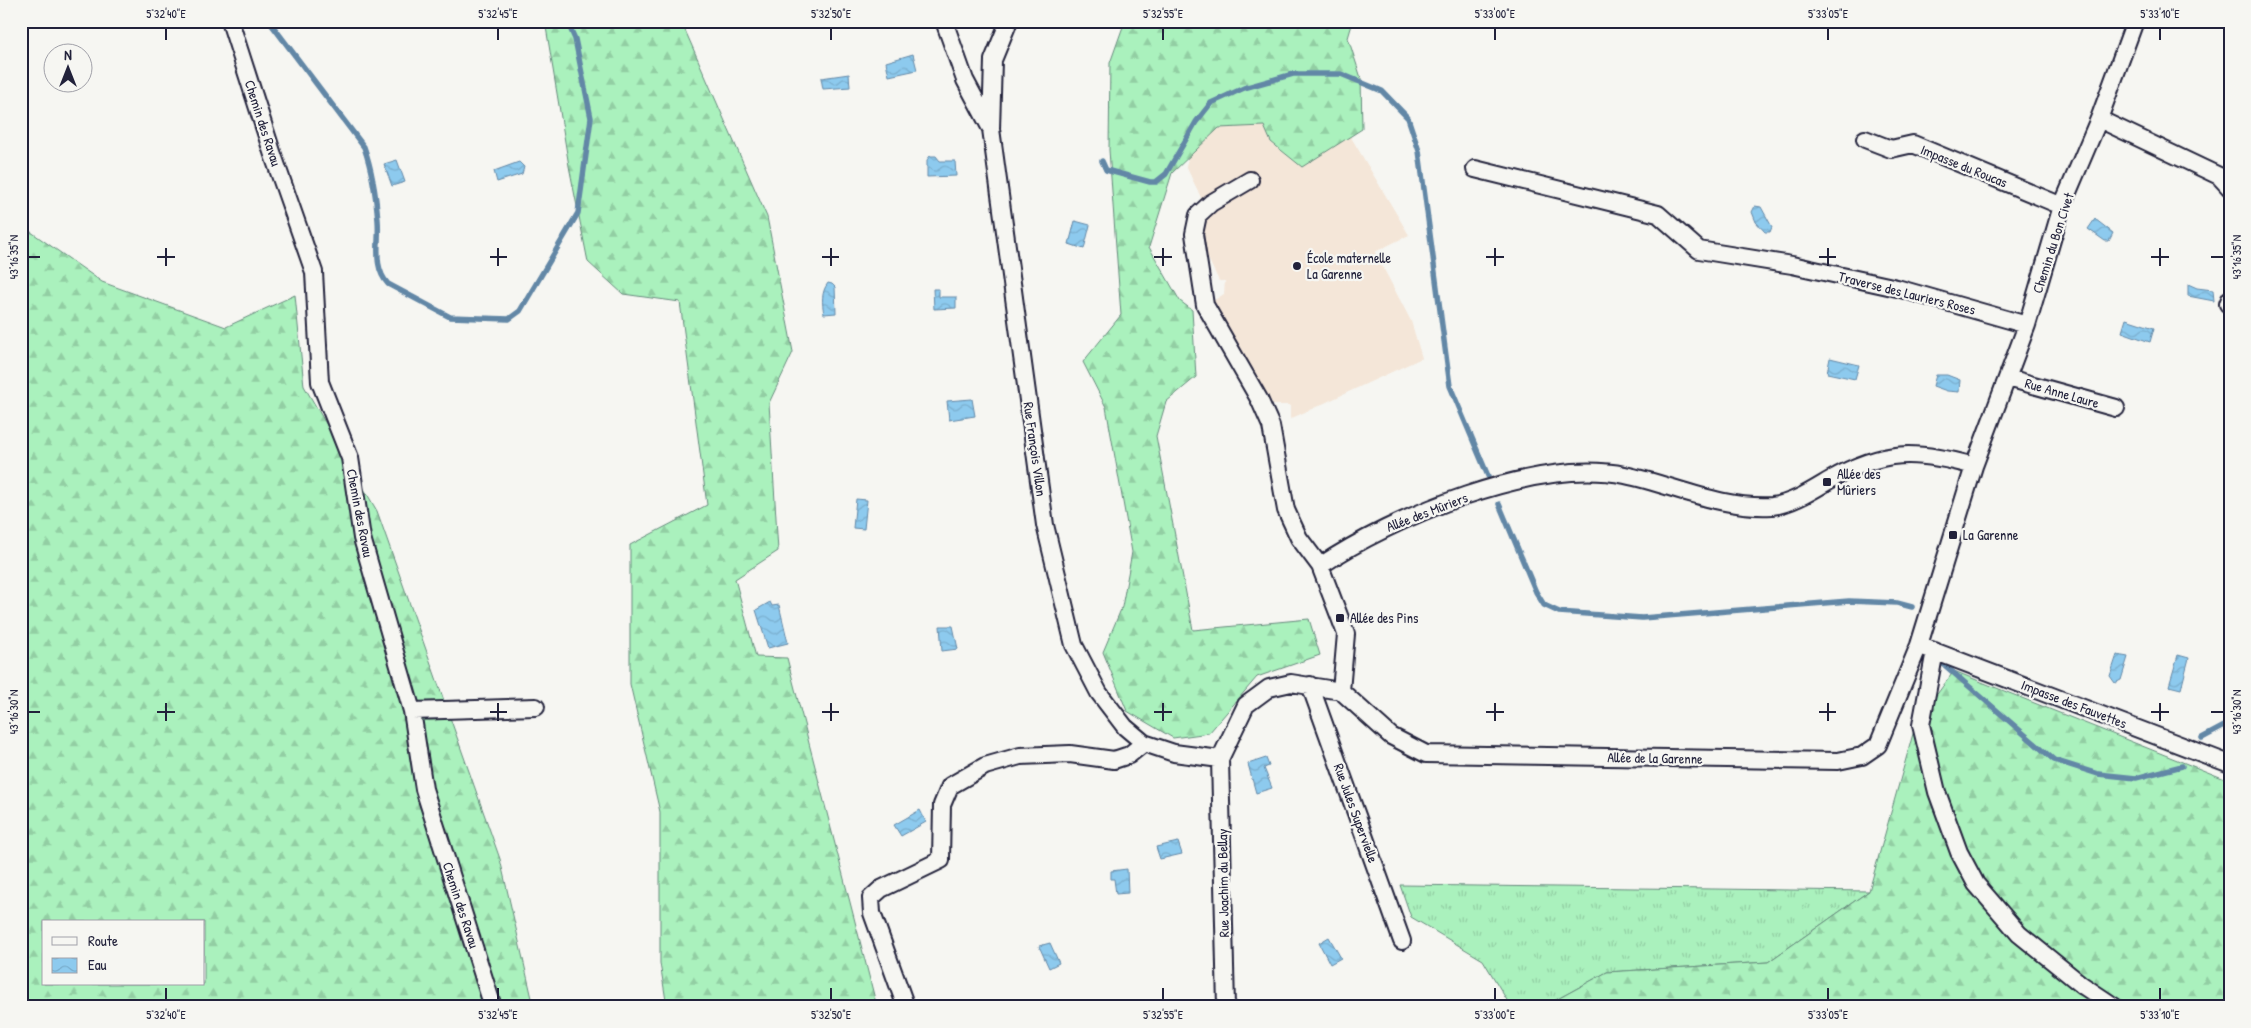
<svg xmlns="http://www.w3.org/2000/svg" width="2251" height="1028" viewBox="0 0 2251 1028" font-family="'Patrick Hand',sans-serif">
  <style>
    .built { fill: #f4e6d8 }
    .grass { fill: url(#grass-tufts); stroke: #668a7c }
    .forest { fill: url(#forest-firs); stroke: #668a7c; fill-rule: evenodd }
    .water { fill: url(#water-waves); stroke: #6287a6 }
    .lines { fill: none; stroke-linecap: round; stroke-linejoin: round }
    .stream { stroke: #6287a6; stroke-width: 5.5 }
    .minor-casing { stroke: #22223b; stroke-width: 20 }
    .minor { stroke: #f6f6f2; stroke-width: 16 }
    .ticks { fill: none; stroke: #22223b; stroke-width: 2 }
    .poi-dot { fill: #22223b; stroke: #f6f6f2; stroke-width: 2 }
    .labels { text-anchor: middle; stroke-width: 4.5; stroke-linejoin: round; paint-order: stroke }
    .street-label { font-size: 14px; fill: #22223b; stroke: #f6f6f2 }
    .poi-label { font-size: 14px; fill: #22223b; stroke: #f6f6f2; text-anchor: start }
    .neatline { fill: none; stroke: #22223b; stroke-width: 2 }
    .ticks-label { font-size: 12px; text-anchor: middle; fill: #22223b }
  </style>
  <defs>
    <pattern id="grass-tufts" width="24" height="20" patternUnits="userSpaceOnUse" patternTransform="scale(1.25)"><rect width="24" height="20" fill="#aaf1bd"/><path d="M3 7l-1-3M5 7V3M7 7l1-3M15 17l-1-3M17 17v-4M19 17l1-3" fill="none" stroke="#92cea3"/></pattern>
    <pattern id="forest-firs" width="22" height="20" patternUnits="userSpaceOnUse" patternTransform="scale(1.25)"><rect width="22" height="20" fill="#aaf1bd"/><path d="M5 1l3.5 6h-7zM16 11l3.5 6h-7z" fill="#92cea3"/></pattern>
    <pattern id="water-waves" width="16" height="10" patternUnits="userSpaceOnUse" patternTransform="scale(1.25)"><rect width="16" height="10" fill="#8dcaee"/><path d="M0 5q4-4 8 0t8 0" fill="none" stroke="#79adcd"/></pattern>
  </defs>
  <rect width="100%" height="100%" fill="#f6f6f2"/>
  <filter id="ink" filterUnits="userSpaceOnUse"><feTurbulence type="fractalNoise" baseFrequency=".02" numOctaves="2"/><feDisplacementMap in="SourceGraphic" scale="10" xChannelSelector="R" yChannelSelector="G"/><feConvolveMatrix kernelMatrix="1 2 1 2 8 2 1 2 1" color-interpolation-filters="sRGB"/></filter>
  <g filter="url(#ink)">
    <path class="built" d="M 1320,85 L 1409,235 L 1375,252 L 1411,321 L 1422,358 L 1290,419 L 1290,405 L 1273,405 L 1213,301 L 1224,294 L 1225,281 L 1219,281 L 1202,246 L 1191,250 L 1186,239 L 1186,226 L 1193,211 L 1203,202 L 1186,166 L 1196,128 Z"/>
    <path class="grass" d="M 1400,885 L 1869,891 L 1768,962 L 1607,972 L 1543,1007 L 1511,1007 L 1483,960 L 1411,917 Z"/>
    <path class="forest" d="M 545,21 L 681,21 L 767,217 L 793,352 L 769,403 L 778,551 L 735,579 L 756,657 L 787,658 L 877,1007 L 667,1007 L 660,963 L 660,812 L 630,684 L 630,545 L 707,505 L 680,302 L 623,294 L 588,262 L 569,166 Z
      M 1125,21 L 1353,21 L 1348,38 L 1361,78 L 1362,129 L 1302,167 L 1271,142 L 1264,126 L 1219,128 L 1172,173 L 1149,247 L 1180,301 L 1192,310 L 1196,377 L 1166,402 L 1156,436 L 1193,630 L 1309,619 L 1320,655 L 1257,677 L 1209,733 L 1173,738 L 1127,711 L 1103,652 L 1122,607 L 1132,552 L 1106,407 L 1083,362 L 1121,315 L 1109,150 L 1110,63 Z
      M 21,219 L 24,227 L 102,282 L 226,327 L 295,295 L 304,386 L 377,511 L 500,859 L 534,1007 L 21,1007 ZM 44,922 L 204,922 L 204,984 L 44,984 Z
      M 1954,671 L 2230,781 L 2230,1007 L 1543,1007 L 1607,972 L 1768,962 L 1869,891 L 1916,723 Z"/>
    <path class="water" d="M 913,54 L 917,70 L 889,76 L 886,62 Z
      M 849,74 L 850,87 L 823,89 L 821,78 Z
      M 930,156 L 936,156 L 940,161 L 955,161 L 956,176 L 927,177 L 927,160 Z
      M 397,160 L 405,182 L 392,186 L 384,164 Z
      M 519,162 L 524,167 L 522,174 L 497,182 L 494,171 Z
      M 1755,206 L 1761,207 L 1772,227 L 1770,232 L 1765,232 L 1756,222 L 1752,212 Z
      M 2095,219 L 2113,233 L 2109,241 L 2105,241 L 2088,229 Z
      M 1075,221 L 1090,225 L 1084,249 L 1069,244 Z
      M 828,283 L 832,284 L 835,287 L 836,313 L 824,314 C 822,303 821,292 828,283 Z
      M 2188,284 L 2197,288 L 2213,290 L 2214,301 L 2188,296 Z
      M 933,289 L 939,289 L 939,297 L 956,297 L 956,308 L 934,309 Z
      M 2126,319 L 2154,328 L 2150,342 L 2122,332 Z
      M 1830,358 L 1859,365 L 1855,379 L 1827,373 Z
      M 1936,375 L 1947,375 L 1960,380 L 1959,392 L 1947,391 L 1933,386 Z
      M 972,399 L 975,416 L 949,420 L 947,401 Z
      M 856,499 L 867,500 L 864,529 L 853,528 Z
      M 770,602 L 772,606 L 779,605 L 788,643 L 768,648 L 756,610 Z
      M 940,626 L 953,626 L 958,649 L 942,651 Z
      M 2117,655 L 2128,657 L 2121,680 L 2115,683 L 2110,676 Z
      M 2178,655 L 2189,658 L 2181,689 L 2169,686 Z
      M 1266,758 L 1269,766 L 1264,768 L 1272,788 L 1256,793 L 1248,764 Z
      M 920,810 L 926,822 L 901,836 L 894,825 Z
      M 1178,842 L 1182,854 L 1160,859 L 1156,847 Z
      M 1127,869 L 1128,893 L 1116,894 L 1114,879 L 1111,879 L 1111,871 Z
      M 1329,937 L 1341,958 L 1330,964 L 1319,943 Z
      M 1050,943 L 1059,963 L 1049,968 L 1039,946 Z"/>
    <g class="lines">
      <path class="stream" d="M 269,21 L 364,147 C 372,170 376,196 378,220 C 380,243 372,266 388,284 L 450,317 L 509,319 L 520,311 L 578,213 L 591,118 L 575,39 L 567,21
        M 1102,161 L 1106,170 L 1150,182 L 1156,182 L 1166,174 L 1196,122 L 1211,103 L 1244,88 L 1293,74 L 1341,74 L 1382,91 L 1408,118 L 1419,151 L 1450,386 L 1488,476
        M 1499,504 L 1536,592 L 1544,605 L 1559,612 L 1642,618 L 1849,601 L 1897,603 L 1912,607
        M 1941,662 L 2054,760 L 2098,774 L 2136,778 L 2182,766
        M 2202,738 L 2230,723"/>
      <defs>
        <path id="minor" d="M 230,21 L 273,155 L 314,272 L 320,382 L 350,458 L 362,538 L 412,711 L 424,789 L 493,1007
          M 944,21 L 965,80 L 990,127
          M 1009,21 L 993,60 L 991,129 L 1045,525 L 1074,645 L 1099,693 L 1125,727 L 1144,743 L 1174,753 L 1220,759
          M 2099,119 L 2219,176 L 2230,188
          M 1865,139 L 1891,149 L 1913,144 L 2062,206
          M 1475,169 L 1658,214 L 1699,250 L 1792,265 L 1897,288 L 2027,325
          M 1250,180 L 1211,203 L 1198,215 L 1194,234 L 1205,305 L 1259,399 L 1271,426 L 1286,510 L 1299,538 L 1320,566 L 1340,618 L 1346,634 L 1341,691
          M 2228,304 L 2230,299
          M 2008,378 L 2116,408
          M 1320,566 C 1393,517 1535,457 1625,475 C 1673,485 1721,509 1772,506 C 1792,504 1813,490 1830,480 C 1883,449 1916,450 1974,466
          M 1926,648 L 2230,764
          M 1935,651 L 1921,725 L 1937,792 L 1959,852 L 1976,884 L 2019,934 L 2082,985 L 2115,1007
          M 1310,685 L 1402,941
          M 1341,691 L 1391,736 L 1426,754 L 1838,761 L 1862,756 L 1878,745 L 1919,645 L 1974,466 L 2027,325 L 2062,206 L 2099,119 L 2135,21
          M 412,711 L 536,707
          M 906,1007 L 872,913 L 871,898 L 881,889 L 941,860 L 942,805 L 950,786 L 985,766 L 1020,756 L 1070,754 L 1114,760 L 1129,755 L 1144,743
          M 1226,1007 L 1220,759 L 1246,705 L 1269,688 L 1291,683 L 1341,691"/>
      </defs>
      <use href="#minor" class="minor-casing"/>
      <use href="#minor" class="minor"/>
    </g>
  </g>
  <path class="ticks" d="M 166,28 L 166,40M 498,28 L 498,40M 831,28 L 831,40M 1163,28 L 1163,40M 1495,28 L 1495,40M 1828,28 L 1828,40M 2160,28 L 2160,40M 166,248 L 166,266M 498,248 L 498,266M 831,248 L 831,266M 1163,248 L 1163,266M 1495,248 L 1495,266M 1828,248 L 1828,266M 2160,248 L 2160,266M 28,257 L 40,257M 157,257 L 175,257M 490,257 L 507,257M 822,257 L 839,257M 1154,257 L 1172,257M 1486,257 L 1504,257M 1819,257 L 1836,257M 2151,257 L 2169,257M 2211,257 L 2224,257M 166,703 L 166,721M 498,703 L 498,721M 831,703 L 831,721M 1163,703 L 1163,721M 1495,703 L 1495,721M 1828,703 L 1828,721M 2160,703 L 2160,721M 28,712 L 40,712M 157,712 L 175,712M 490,712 L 507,712M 822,712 L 839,712M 1154,712 L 1172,712M 1486,712 L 1504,712M 1819,712 L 1836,712M 2151,712 L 2169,712M 2211,712 L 2224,712M 166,988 L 166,1000M 498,988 L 498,1000M 831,988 L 831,1000M 1163,988 L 1163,1000M 1495,988 L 1495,1000M 1828,988 L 1828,1000M 2160,988 L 2160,1000"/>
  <g class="poi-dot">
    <circle cx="1297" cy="266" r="5"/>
    <rect x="1822" y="477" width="10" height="10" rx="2.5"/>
    <rect x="1948" y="530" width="10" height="10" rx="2.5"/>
    <rect x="1335" y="613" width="10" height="10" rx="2.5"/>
  </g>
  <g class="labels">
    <g class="street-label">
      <text transform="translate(263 123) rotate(72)" y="5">Chemin des Ravau</text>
      <text transform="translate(1964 166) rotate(22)" y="5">Impasse du Roucas</text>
      <text transform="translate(2053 243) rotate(-72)" y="5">Chemin du Bon Civet</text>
      <text transform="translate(1907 293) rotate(14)" y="5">Traverse des Lauriers Roses</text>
      <text transform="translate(2062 393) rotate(16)" y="5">Rue Anne Laure</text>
      <text transform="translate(1035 449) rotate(82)" y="5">Rue François Villon</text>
      <text transform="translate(1427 512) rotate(-21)" y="5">Allée des Mûriers</text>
      <text transform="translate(360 513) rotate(79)" y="5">Chemin des Ravau</text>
      <text transform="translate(2074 704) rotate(21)" y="5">Impasse des Fauvettes</text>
      <text transform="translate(1655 758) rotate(1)" y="5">Allée de la Garenne</text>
      <text transform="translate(1356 813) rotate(70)" y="5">Rue Jules Supervielle</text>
      <text transform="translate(1223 883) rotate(-91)" y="5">Rue Joachim du Bellay</text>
      <text transform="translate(461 905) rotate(72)" y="5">Chemin des Ravau</text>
    </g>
    <g class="poi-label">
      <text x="1307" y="263">École maternelle<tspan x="1307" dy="16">La Garenne</tspan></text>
      <text x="1837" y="479">Allée des<tspan x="1837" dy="16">Mûriers</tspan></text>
      <text x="1963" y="540">La Garenne</text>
      <text x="1350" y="623">Allée des Pins</text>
    </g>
  </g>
  <rect width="2251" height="1028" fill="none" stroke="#f6f6f2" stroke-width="55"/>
  <rect x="42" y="920" width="162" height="65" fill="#f6f6f2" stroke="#a1a1a9"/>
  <rect x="52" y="937" width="25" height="8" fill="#f6f6f2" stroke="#a1a1a9"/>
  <text x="88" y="946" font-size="15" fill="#22223b">Route</text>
  <rect x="52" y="958" width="25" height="15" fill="url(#water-waves)" stroke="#a1a1a9"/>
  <text x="88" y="970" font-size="15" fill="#22223b">Eau</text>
  <g transform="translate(68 68)"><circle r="24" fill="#f6f6f2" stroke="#a1a1a9"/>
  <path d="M0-4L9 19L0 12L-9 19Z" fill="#22223b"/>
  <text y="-8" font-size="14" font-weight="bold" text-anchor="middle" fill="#22223b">N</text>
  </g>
  <rect x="28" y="28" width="2196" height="972" class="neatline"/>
  <g class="ticks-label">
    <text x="166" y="18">5°32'40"E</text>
    <text x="498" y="18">5°32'45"E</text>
    <text x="831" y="18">5°32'50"E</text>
    <text x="1163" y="18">5°32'55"E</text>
    <text x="1495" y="18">5°33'00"E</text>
    <text x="1828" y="18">5°33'05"E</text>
    <text x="2160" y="18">5°33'10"E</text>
    <text transform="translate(14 257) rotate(-90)" y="4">43°16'35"N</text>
    <text transform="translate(2237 257) rotate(-90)" y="4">43°16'35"N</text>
    <text transform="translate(14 712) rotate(-90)" y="4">43°16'30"N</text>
    <text transform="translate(2237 712) rotate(-90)" y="4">43°16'30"N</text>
    <text x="166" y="1019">5°32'40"E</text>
    <text x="498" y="1019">5°32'45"E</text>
    <text x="831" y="1019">5°32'50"E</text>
    <text x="1163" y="1019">5°32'55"E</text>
    <text x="1495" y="1019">5°33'00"E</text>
    <text x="1828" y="1019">5°33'05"E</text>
    <text x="2160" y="1019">5°33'10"E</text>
  </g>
</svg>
